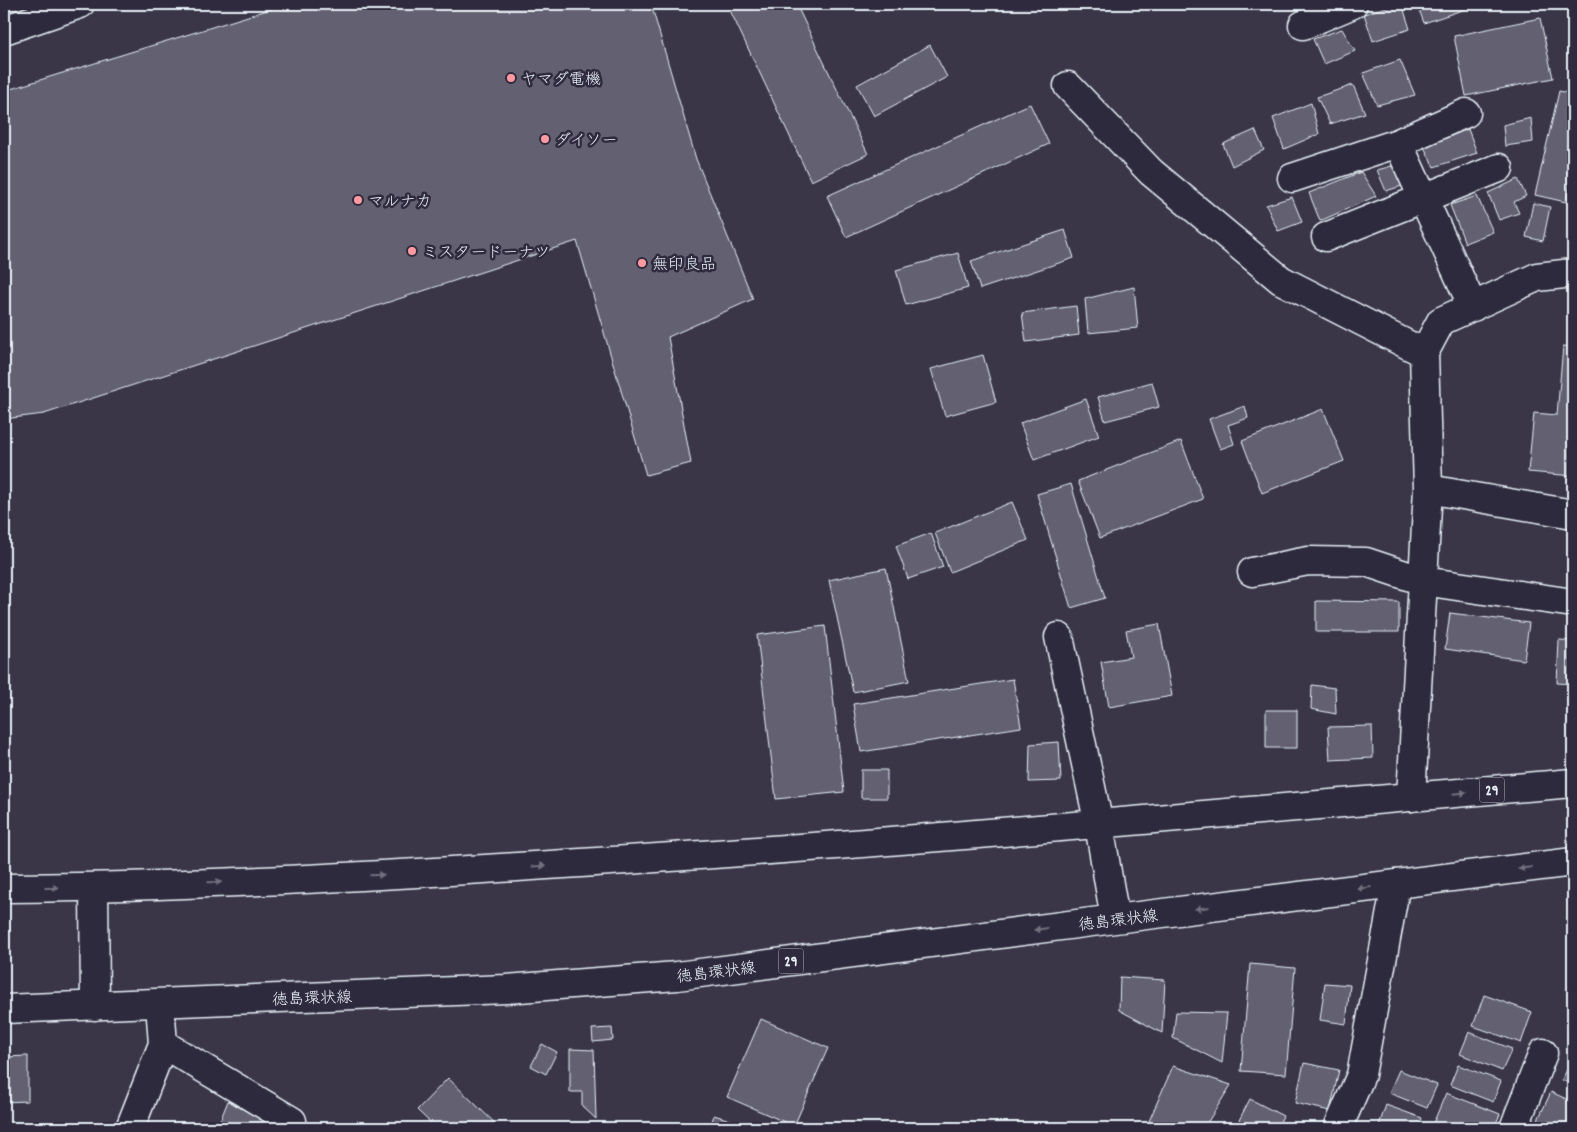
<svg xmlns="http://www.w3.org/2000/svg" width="1577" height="1132" viewBox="0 0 1577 1132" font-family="Dekko,'Klee One',sans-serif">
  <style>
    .building { fill: #636171; stroke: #e8f1f8 }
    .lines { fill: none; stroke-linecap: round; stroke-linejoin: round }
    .minor-casing { stroke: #e8f1f8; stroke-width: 31 }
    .major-casing { stroke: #e8f1f8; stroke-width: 31 }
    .minor { stroke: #2f2a3d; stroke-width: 28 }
    .major { stroke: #2f2a3d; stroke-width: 28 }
    .oneway { fill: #70707e }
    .poi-dot { fill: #ff9aa2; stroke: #2f2a3d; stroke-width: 2 }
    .labels { text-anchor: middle; stroke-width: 5; stroke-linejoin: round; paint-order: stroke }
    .shield { fill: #2f2a3d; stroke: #b0b5c0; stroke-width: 1 }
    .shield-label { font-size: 15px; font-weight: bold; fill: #e8f1f8 }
    .poi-label { font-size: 16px; fill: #e8f1f8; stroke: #2f2a3d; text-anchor: start }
    .street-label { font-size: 16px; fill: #e8f1f8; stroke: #2f2a3d }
  </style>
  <rect width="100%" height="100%" fill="#3a3648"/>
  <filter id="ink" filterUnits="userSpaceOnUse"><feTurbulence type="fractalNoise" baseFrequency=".02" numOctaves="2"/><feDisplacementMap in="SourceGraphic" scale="10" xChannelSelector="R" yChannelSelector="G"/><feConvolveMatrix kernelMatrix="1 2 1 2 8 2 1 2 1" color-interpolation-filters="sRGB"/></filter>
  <g filter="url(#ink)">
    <path class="building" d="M 287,4 L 651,4 L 696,159 L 753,299 L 668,337 L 691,463 L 646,475 L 577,241 L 44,414 L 4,419 L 4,91 Z
      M 727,4 L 796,4 L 868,154 L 811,181 Z
      M 1397,4 L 1402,4 L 1410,29 L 1373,41 L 1364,14 Z
      M 1417,4 L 1480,4 L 1424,23 Z
      M 1540,18 L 1553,78 L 1466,96 L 1454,36 Z
      M 1342,29 L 1355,51 L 1324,64 L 1313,39 Z
      M 930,45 L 947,77 L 874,116 L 857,85 Z
      M 1400,60 L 1415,95 L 1377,105 L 1363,73 Z
      M 1353,85 L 1365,113 L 1330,124 L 1317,97 Z
      M 1559,91 L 1573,94 L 1573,170 L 1566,202 L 1535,195 Z
      M 1311,103 L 1319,134 L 1284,149 L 1273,118 Z
      M 1030,104 L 1049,144 L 846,237 L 827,196 Z
      M 1531,118 L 1533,142 L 1505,146 L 1503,125 Z
      M 1468,129 L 1477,153 L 1434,167 L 1424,147 Z
      M 1255,130 L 1264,150 L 1232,166 L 1223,144 Z
      M 1396,165 L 1405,185 L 1386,191 L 1377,170 Z
      M 1361,172 L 1376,196 L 1320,221 L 1309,193 Z
      M 1518,179 L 1526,196 L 1514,202 L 1519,213 L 1499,220 L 1488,193 Z
      M 1477,196 L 1493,232 L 1465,243 L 1450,205 Z
      M 1292,197 L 1302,222 L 1278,231 L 1266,205 Z
      M 1533,203 L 1550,207 L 1543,241 L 1526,237 Z
      M 1065,230 L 1074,258 L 980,289 L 971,261 Z
      M 958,253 L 968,288 L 906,305 L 896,270 Z
      M 1134,287 L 1138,328 L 1088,333 L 1085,299 Z
      M 1076,306 L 1079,335 L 1026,342 L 1022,313 Z
      M 1563,346 L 1573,347 L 1573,476 L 1528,472 L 1534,413 L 1557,415 Z
      M 983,355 L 996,402 L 945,416 L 931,369 Z
      M 1152,382 L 1159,407 L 1105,421 L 1098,397 Z
      M 1086,399 L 1099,436 L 1034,460 L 1020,423 Z
      M 1245,406 L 1248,418 L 1228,425 L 1234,444 L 1220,449 L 1209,419 Z
      M 1323,409 L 1344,461 L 1262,493 L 1242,441 Z
      M 1181,441 L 1203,499 L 1100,538 L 1078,481 Z
      M 1071,484 L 1105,598 L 1071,608 L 1037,494 Z
      M 1012,502 L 1028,540 L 950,572 L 935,533 Z
      M 931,533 L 943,567 L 908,579 L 896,546 Z
      M 886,568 L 909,681 L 853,692 L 829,580 Z
      M 1316,601 L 1399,602 L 1399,632 L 1316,632 Z
      M 1450,613 L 1529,623 L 1524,660 L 1445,649 Z
      M 1159,624 L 1172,696 L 1109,707 L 1101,662 L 1131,657 L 1126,630 Z
      M 825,626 L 844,792 L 776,799 L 757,635 Z
      M 1559,640 L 1573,641 L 1573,684 L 1557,683 Z
      M 1013,679 L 1021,727 L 861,752 L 853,704 Z
      M 1312,685 L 1335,688 L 1336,714 L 1311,709 Z
      M 1266,710 L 1297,710 L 1297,748 L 1266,748 Z
      M 1372,726 L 1373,758 L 1330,760 L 1328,727 Z
      M 1059,742 L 1061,781 L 1029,782 L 1030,744 Z
      M 861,770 L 887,770 L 887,798 L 861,798 Z
      M 1250,964 L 1295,968 L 1286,1074 L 1241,1071 Z
      M 1120,977 L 1165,980 L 1162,1033 L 1119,1010 Z
      M 1325,983 L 1350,985 L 1346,1024 L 1320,1020 Z
      M 1484,995 L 1532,1012 L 1521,1043 L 1473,1026 Z
      M 1176,1012 L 1227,1013 L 1222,1063 L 1173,1038 Z
      M 761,1019 L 828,1048 L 794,1126 L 727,1097 Z
      M 612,1028 L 613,1040 L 593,1042 L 592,1029 Z
      M 1469,1032 L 1512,1049 L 1502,1071 L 1460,1054 Z
      M 542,1044 L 557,1052 L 546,1074 L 531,1066 Z
      M 570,1049 L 594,1050 L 596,1119 L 582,1106 L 582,1092 L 570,1092 Z
      M 28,1056 L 28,1101 L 4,1102 L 4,1057 Z
      M 1573,1057 L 1573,1085 L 1562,1080 Z
      M 1304,1063 L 1339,1070 L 1330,1111 L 1295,1103 Z
      M 1458,1065 L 1501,1081 L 1493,1102 L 1450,1085 Z
      M 1173,1066 L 1231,1085 L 1204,1128 L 1146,1128 Z
      M 1399,1070 L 1437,1085 L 1427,1108 L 1389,1093 Z
      M 448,1078 L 500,1128 L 436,1128 L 417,1110 Z
      M 1551,1092 L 1573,1102 L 1573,1128 L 1534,1128 Z
      M 1446,1093 L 1500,1114 L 1494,1128 L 1437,1128 L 1432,1126 Z
      M 1250,1099 L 1283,1116 L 1277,1128 L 1235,1128 Z
      M 228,1101 L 278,1128 L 217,1128 Z
      M 1386,1105 L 1422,1118 L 1419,1128 L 1378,1128 Z
      M 714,1115 L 756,1128 L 710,1128 Z
      M 357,1121 L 370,1128 L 353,1128 Z"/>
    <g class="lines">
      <defs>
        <path id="minor" d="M 1303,25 L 1353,4
          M 4,30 L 80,4
          M 1068,86 L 1151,172 L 1281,280 L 1424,353
          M 1398,143 L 1473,307
          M 1292,178 L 1398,143 L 1466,113
          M 1326,237 L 1499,168
          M 1428,489 L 1573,514
          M 1252,572 L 1308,561 L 1366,562 L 1423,581 L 1573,603
          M 1059,637 L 1099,825
          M 1411,797 L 1428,489 L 1424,353 L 1441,321 L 1537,277 L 1573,273
          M 94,887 L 95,1006
          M 163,1044 L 292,1121
          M 130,1128 L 163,1044 L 160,1004
          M 1338,1128 L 1361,1075 L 1396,884
          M 1514,1128 L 1543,1053"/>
        <path id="major" d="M 1099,825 L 1115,919
          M 4,888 C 175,887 346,878 517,867 C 870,846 1221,813 1573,783
          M 4,1009 L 506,989 L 677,976 L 1115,919 L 1573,862"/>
      </defs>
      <use href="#minor" class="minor-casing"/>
      <use href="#major" class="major-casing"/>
      <use href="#minor" class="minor"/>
      <use href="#major" class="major"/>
    </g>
    <defs><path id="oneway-solid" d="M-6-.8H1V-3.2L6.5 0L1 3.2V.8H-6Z" transform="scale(1.25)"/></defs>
    <g class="oneway">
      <use href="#oneway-solid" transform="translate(1460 793) rotate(-5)"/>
      <use href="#oneway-solid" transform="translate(539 866) rotate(-3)"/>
      <use href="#oneway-solid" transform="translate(1525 868) rotate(173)"/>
      <use href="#oneway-solid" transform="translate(377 875) rotate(-2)"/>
      <use href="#oneway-solid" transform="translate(215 882) rotate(-2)"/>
      <use href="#oneway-solid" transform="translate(52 888)"/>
      <use href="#oneway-solid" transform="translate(1364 888) rotate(173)"/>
      <use href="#oneway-solid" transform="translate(1202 908) rotate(173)"/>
      <use href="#oneway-solid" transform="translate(1041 929) rotate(172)"/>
    </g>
  </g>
  <g class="poi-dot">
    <circle cx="511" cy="78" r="5"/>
    <circle cx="545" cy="139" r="5"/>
    <circle cx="358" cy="200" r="5"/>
    <circle cx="412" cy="251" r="5"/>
    <circle cx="642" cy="263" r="5"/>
  </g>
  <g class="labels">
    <g class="shield">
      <rect x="1479.5" y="777.5" width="25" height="25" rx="4"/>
      <rect x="778.5" y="948.5" width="25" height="25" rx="4"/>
    </g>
    <g class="shield-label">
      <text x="1492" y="795">29</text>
      <text x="791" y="966">29</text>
    </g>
    <g class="poi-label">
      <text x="521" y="84">ヤマダ電機</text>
      <text x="555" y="145">ダイソー</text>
      <text x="368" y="206">マルナカ</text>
      <text x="422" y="257">ミスタードーナツ</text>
      <text x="652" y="269">無印良品</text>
    </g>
    <g class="street-label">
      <text transform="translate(1118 919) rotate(-7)" y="6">徳島環状線</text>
      <text transform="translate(716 971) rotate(-7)" y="6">徳島環状線</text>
      <text transform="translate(312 997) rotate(-2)" y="6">徳島環状線</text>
    </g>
  </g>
  <rect width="1577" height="1132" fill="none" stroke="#2f2a3d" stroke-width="20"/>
  <rect x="10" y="10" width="1557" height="1112" fill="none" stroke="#e8f1f8" stroke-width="2" filter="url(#ink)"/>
</svg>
